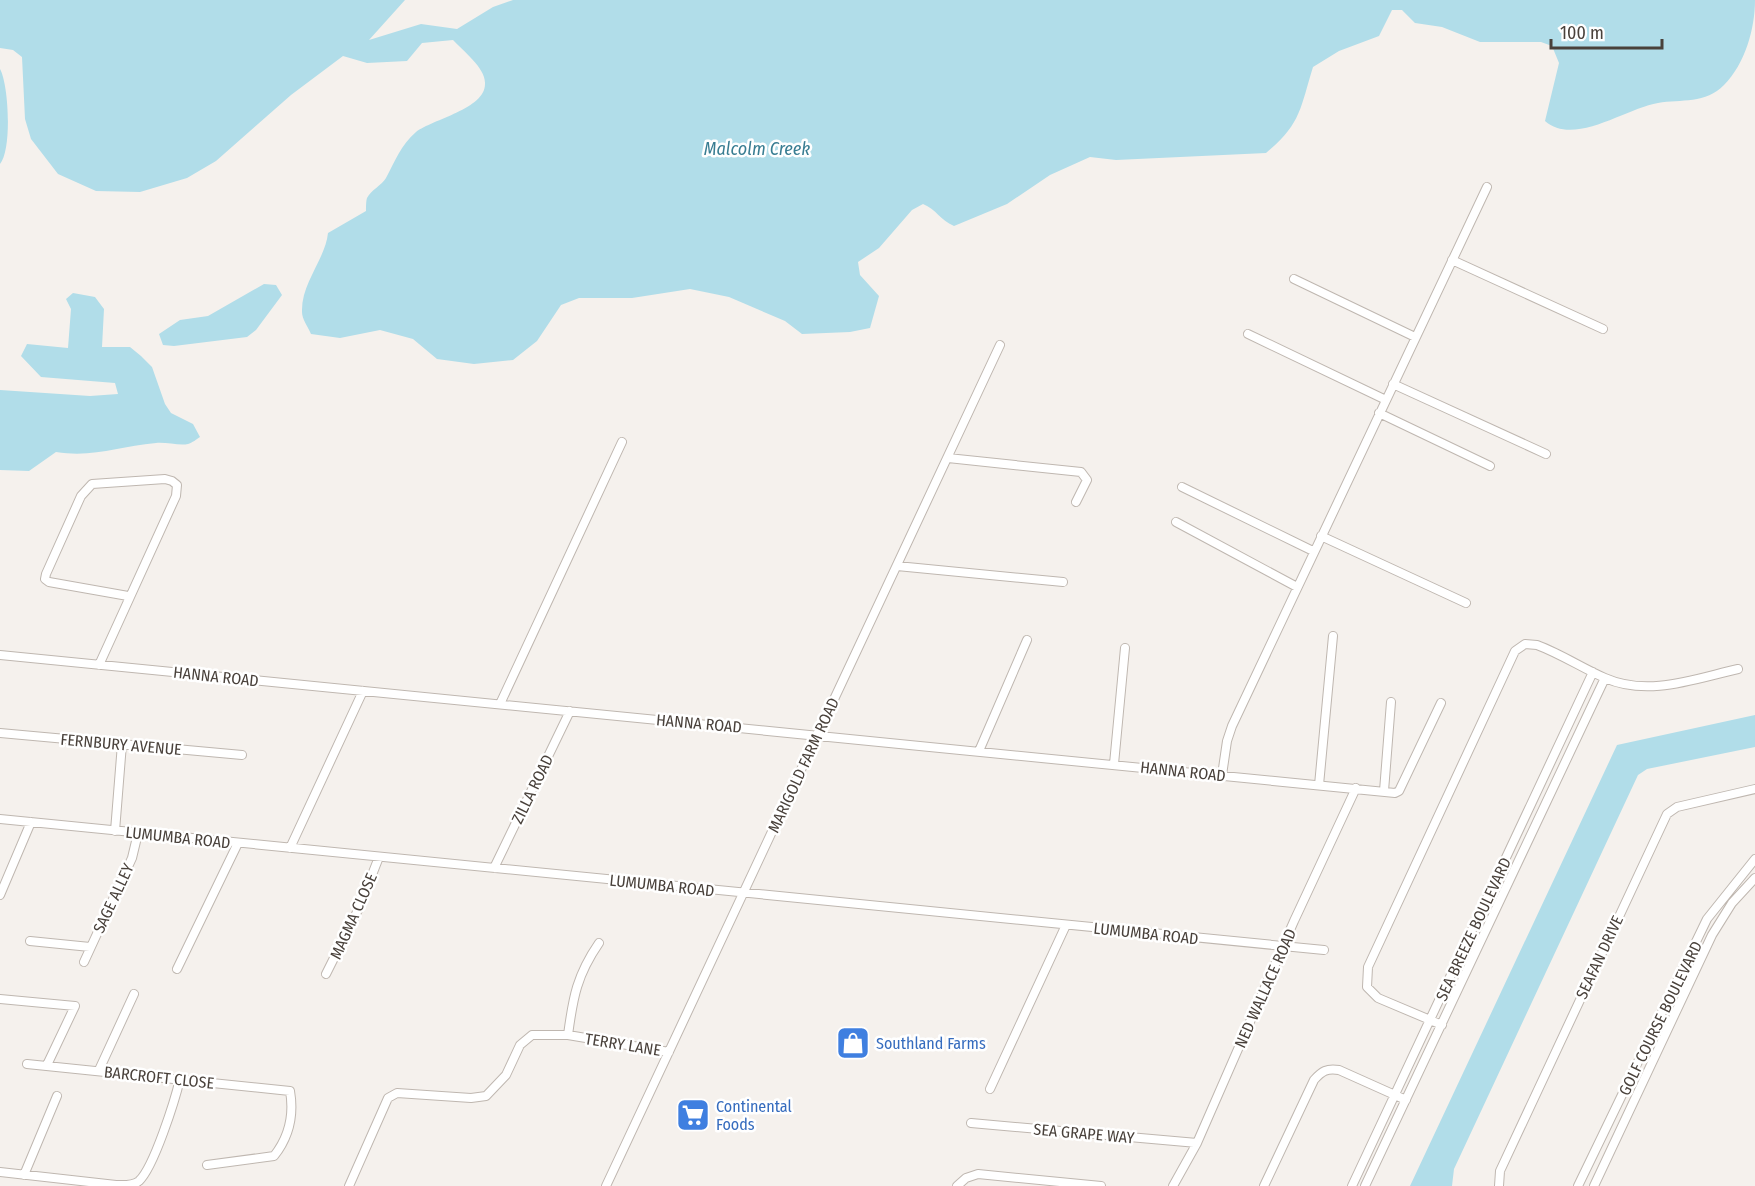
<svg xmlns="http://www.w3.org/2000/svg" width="1755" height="1186" viewBox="0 0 1755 1186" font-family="'Fira Sans Condensed',sans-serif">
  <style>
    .water { fill: #b1dde9 }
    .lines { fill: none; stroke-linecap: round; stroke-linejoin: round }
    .minor-casing { stroke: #bfb7b0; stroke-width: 10 }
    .minor { stroke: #fff; stroke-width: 8 }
    .labels { text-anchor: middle; stroke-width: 5; stroke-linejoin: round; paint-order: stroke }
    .street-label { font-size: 16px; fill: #49413b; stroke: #fff }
    .shop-label { font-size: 16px; fill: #366cbe; stroke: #fff; text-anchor: start }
    .water-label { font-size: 18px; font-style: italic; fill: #387d92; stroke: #fff }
  </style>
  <rect width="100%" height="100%" fill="#f5f1ed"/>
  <path class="water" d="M 0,0 L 405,0 L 369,40 L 421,24 L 457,29 L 493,7 L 513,0 L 1755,0 C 1755,29 1745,64 1724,85 C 1706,104 1681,99 1658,103 C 1626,108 1574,147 1545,121 L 1559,63 L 1552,46 L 1541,42 L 1480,42 L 1442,27 L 1415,23 L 1402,10 L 1392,10 L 1379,36 L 1339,51 L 1313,67 C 1300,109 1301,124 1266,153 L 1116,160 L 1090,157 L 1050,175 L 1007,204 L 954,226 C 940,220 936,209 923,204 L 912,210 L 879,248 L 858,262 L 860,275 L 879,296 L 870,328 L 850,332 L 802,334 L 785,321 L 729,297 L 690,289 L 632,298 L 579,298 L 561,305 L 537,341 L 513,360 L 474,364 L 437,359 L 413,339 L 380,330 L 340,338 L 311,334 C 308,327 302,319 302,312 C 301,283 325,260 328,233 L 366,211 C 366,207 366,201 367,198 C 371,190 382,185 386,178 C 395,161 401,145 416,132 C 433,119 485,109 485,84 C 486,68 463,51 453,40 L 422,43 L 407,61 L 367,63 L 343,56 L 291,95 L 216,161 L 187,178 L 140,192 L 96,191 L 58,174 L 31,139 L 25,119 L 22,57 L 13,50 L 0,48 Z
    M 0,69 C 9,85 12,150 0,164 Z
    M 264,284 L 276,285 L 282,295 L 256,330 L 247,337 L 174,346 L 163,345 L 159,334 L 180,320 L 208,316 Z
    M 73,293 L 95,297 L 104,309 L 102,347 L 130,347 L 141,356 L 152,367 L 165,404 L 171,413 L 193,424 L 200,437 C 197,439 192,443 188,444 C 180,446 166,442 156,443 C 119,446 94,458 56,452 L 29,471 L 0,470 L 0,390 L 90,396 L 118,394 L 115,383 L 41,377 L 21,356 L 27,344 L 68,348 L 71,309 L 66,299 Z
    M 1755,715 L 1755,747 L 1647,769 L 1638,775 L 1454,1169 L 1452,1186 L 1410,1186 L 1617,745 Z"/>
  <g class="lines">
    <defs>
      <path id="minor" d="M 1452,260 L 1603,329
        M 1294,279 L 1415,337
        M 1248,334 L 1386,400
        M 1393,384 L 1546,454
        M 1379,413 L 1490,466
        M 948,458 L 1081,472 L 1087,480 L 1076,502
        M 1182,487 L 1313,551
        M 1176,522 L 1297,587
        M 1321,536 L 1466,603
        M 897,566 L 1063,582
        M 0,655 L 1395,793 L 1399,791 L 1441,703
        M 99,665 L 176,496 L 177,485 L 172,481 L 165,479 L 92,484 L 81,496 L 46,574 L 45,579 L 49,582 L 128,596
        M 500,704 L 622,442
        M 0,733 L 242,755
        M 979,751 L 1027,640
        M 1114,764 L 1125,648
        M 1222,775 L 1227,741 L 1232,726 L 1487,187
        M 1319,785 L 1333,636
        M 1384,791 L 1391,702
        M 0,819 L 1324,950
        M 115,831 L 122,744
        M 290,848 L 363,691
        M 494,868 L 570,711
        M 0,895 L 31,822
        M 30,941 L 90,947
        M 84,962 L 132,858 L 138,833
        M 177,969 L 238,843
        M 326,974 L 359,908 L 379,857
        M 0,999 L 75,1006 L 47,1065
        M 1442,1025 L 1378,998 L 1367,987 L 1368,967 L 1515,651 L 1525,644 L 1537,645 C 1561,654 1582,668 1605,678 C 1648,697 1694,679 1738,669
        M 568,1035 C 573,997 577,975 599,943
        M 27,1064 L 290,1091 C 294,1114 289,1137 274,1156 L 207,1165
        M 99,1070 L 134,994
        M 990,1089 L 1066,925
        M 971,1123 L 1197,1143
        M 0,1172 L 116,1185 C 124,1185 133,1186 139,1181 C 154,1167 175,1100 180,1079
        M 24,1175 L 57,1096
        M 349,1186 L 388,1098 L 397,1093 L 471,1098 L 486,1096 L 506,1075 L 520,1045 L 532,1035 L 568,1035 L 669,1052
        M 606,1186 L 1000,345
        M 957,1186 L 966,1178 L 978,1174 L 1101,1186
        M 1173,1186 L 1197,1143 L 1294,921 L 1356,788
        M 1264,1186 L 1314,1080 C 1322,1071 1327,1068 1339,1070 L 1406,1100
        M 1352,1186 L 1593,672
        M 1365,1186 L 1605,678
        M 1499,1186 L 1500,1171 L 1667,814 L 1677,807 L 1755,789
        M 1578,1186 L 1707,919 L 1755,859
        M 1594,1186 L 1712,935 L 1732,903 L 1755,878"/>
    </defs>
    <use href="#minor" class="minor-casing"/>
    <use href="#minor" class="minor"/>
  </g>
  <defs>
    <symbol id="shop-square" viewBox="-11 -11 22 22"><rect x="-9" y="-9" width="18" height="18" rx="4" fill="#3f7fe0" stroke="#fff"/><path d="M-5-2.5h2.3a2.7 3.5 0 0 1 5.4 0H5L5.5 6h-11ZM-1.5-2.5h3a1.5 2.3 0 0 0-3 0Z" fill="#fff"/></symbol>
    <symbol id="supermarket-square" viewBox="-11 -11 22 22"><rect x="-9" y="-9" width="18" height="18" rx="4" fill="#3f7fe0" stroke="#fff"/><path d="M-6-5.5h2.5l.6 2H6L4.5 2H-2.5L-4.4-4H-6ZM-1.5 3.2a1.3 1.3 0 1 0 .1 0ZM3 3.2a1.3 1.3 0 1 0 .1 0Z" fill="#fff"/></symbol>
  </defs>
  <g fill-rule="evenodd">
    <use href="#shop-square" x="834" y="1024" width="38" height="38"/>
    <use href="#supermarket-square" x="674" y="1096" width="38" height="38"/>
  </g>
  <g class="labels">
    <g class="street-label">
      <text transform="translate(216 676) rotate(6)" y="6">HANNA ROAD</text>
      <text transform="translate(699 723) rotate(5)" y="6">HANNA ROAD</text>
      <text transform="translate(121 744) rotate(5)" y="6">FERNBURY AVENUE</text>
      <text transform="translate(803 765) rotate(-65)" y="6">MARIGOLD FARM ROAD</text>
      <text transform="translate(1183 771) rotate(6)" y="6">HANNA ROAD</text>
      <text transform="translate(532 789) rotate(-64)" y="6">ZILLA ROAD</text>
      <text transform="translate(178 837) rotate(6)" y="6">LUMUMBA ROAD</text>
      <text transform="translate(662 885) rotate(6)" y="6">LUMUMBA ROAD</text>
      <text transform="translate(113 898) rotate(-65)" y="6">SAGE ALLEY</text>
      <text transform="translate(353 916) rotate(-66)" y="6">MAGMA CLOSE</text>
      <text transform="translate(1473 929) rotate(-65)" y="6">SEA BREEZE BOULEVARD</text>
      <text transform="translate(1146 933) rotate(6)" y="6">LUMUMBA ROAD</text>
      <text transform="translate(1599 957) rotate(-65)" y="6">SEAFAN DRIVE</text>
      <text transform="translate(1265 988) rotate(-66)" y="6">NED WALLACE ROAD</text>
      <text transform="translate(1660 1018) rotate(-64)" y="6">GOLF COURSE BOULEVARD</text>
      <text transform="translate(623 1044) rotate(9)" y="6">TERRY LANE</text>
      <text transform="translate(159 1077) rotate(6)" y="6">BARCROFT CLOSE</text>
      <text transform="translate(1084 1133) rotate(5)" y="6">SEA GRAPE WAY</text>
    </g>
    <g class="shop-label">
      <text x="876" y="1049">Southland Farms</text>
      <text x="716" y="1112">Continental<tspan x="716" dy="18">Foods</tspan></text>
    </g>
    <g class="water-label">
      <text x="757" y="155">Malcolm Creek</text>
    </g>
  </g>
  <path d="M1551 39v9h111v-9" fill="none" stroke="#49413b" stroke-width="3"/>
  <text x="1560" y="39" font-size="18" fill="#49413b" stroke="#ffffff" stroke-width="4.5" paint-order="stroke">100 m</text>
</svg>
